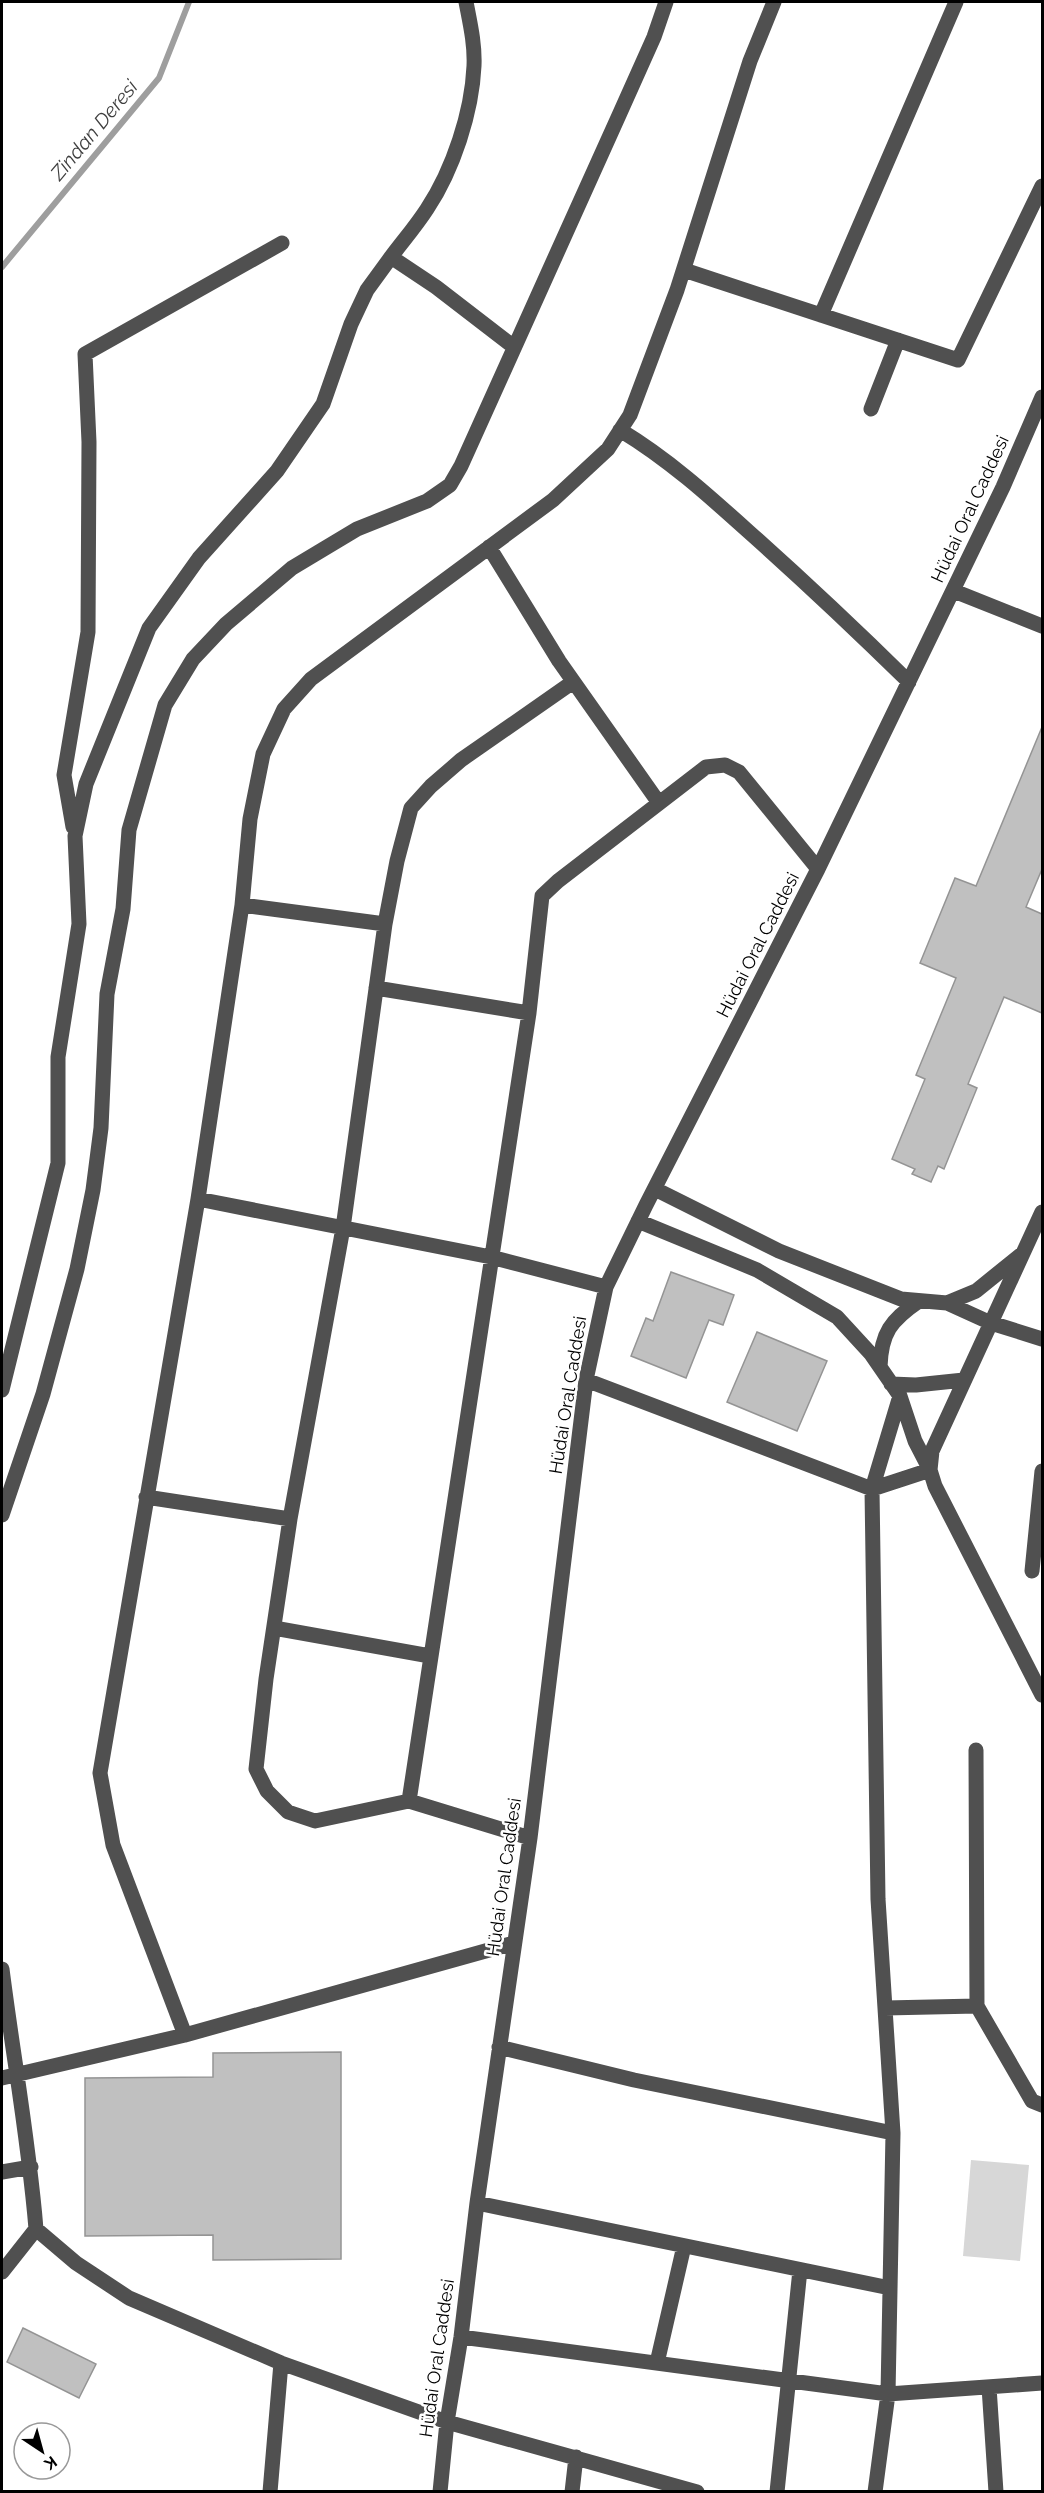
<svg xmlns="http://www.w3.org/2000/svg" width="1044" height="2493" viewBox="0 0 1044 2493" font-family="Raleway,sans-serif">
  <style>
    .green { fill: #d7d7d7 }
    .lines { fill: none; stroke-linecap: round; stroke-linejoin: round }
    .stream { stroke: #9e9e9e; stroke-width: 6 }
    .building { fill: #c0c0c0; stroke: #949494; stroke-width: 1.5 }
    .minor { stroke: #505050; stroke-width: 15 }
    .labels { text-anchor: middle; stroke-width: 5; stroke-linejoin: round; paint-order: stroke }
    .street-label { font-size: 18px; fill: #000; stroke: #fff }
    .water-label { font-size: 20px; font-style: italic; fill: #3f3f3f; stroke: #fff }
  </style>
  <rect width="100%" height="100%" fill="#fff"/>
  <path class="green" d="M 971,2160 L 1029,2165 L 1020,2261 L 963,2256 Z"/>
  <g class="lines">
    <path class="stream" d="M 2,267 L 159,78 L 189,2"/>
  </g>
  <path class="building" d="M 1042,727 L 1042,869 L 1026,907 L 1042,914 L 1042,1013 L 1004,997 L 968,1084 L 977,1088 L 944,1169 L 938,1166 L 931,1182 L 912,1174 L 915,1169 L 892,1159 L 925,1079 L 916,1075 L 956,978 L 920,963 L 955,878 L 976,886 Z
    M 671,1272 L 734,1295 L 723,1325 L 709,1320 L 686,1378 L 631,1356 L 646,1318 L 653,1321 Z
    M 757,1332 L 827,1361 L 797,1431 L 727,1402 Z
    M 341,2052 L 341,2259 L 213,2260 L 213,2235 L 85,2236 L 85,2078 L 213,2077 L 213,2053 Z
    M 23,2328 L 96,2364 L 79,2398 L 7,2362 Z"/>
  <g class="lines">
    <path class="minor" d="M 391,257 C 403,241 416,226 427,209 C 453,170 472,112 474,66 C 475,44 470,23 466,2
      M 684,270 L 958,360 L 1042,186
      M 821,315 L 956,2
      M 871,409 L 898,340
      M 620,430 C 668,459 708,495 749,532 C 804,581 857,631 909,682
      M 489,547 L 559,661 L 659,803
      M 954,591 L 1042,626
      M 73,827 L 64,775 L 88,632 L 89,442 L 85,354 L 282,243
      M 242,905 L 385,924
      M 376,988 L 529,1013
      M 655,1189 L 779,1251 L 901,1299 L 947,1303 L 976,1291 L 1023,1253
      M 198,1199 L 491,1257 L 606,1287
      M 638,1221 L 757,1270 L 837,1317 L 871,1354 L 900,1396 L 915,1441 L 930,1470 L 935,1486 L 1042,1695
      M 947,1303 L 991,1323 L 1042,1339
      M 880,1367 C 881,1333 891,1320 919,1301
      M 586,1380 L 872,1489 L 878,1899 L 893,2133 L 888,2394 L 875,2492
      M 891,1384 L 916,1385 L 964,1380
      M 2,1390 L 58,1163 L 58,1057 L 79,924 L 75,836 L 86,784 L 149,628 L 199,558 L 277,471 L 323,404 L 351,324 L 367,290 L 391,257 L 436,287 L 514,347
      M 930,1470 L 932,1451 L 1042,1212
      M 872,1489 L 900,1396
      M 872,1489 L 930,1470
      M 146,1497 L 290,1519
      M 2,1515 L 43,1394 L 77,1269 L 93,1190 L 101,1128 L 107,994 L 123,909 L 129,830 L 165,705 L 193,659 L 226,624 L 292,568 L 357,529 L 427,501 L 450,485 L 461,466 L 620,113 L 654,37 L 666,2
      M 1032,1571 L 1042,1471
      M 274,1628 L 430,1656
      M 976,1750 L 977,2006
      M 409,1801 L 529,1013 L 542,896 L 558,881 L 706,767 L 725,765 L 739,772 L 818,869
      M 530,1838 L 409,1801 L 315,1821 L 288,1812 L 267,1791 L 256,1769 L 266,1679 L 290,1519 L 343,1228 L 385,924 L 397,861 L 411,808 L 431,786 L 461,760 L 573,682
      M 2,1969 C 13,2056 29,2142 36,2229 L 76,2263 L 129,2298 L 281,2363 L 447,2422 L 697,2492
      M 885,2008 L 977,2006 L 1032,2101 L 1042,2105
      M 185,2035 L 113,1845 L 100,1773 L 198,1199 L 242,905 L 250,819 L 263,754 L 284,709 L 311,679 L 553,500 L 608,449 L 630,415 L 677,290 L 750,61 L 774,2
      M 499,2047 L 634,2080 L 893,2133
      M 2,2078 L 185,2035 L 514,1943
      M 2,2172 L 31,2167
      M 477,2203 L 890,2288
      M 2,2272 L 36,2229
      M 461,2337 L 888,2394 L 1042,2383
      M 657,2363 L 684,2246
      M 989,2387 L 996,2492
      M 270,2492 L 281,2363
      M 440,2492 L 447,2422 L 461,2337 L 477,2203 L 530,1838 L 586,1380 L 606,1287 L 646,1205 L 818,869 L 1003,487 L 1042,397
      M 572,2492 L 576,2457
      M 777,2492 L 800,2270"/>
  </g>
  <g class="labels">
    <g class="street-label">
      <text transform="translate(970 509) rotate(-65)" y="6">Hüdai Oral Caddesi</text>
      <text transform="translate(758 945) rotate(-63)" y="6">Hüdai Oral Caddesi</text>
      <text transform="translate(568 1395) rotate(-81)" y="6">Hüdai Oral Caddesi</text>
      <text transform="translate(504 1877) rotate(-82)" y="6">Hüdai Oral Caddesi</text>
      <text transform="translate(437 2358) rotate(-82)" y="6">Hüdai Oral Caddesi</text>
    </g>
    <g class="water-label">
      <text transform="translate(94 130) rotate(-50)" y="7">Zindan Deresi</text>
    </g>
  </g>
  <rect width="1044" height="2493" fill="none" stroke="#000000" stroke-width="6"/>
  <g transform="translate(42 2451) rotate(144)"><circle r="28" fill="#ffffff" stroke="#999999" stroke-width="1.5"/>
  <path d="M0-4.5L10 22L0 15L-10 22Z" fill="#000000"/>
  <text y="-9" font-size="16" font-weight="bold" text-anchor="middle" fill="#000000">K</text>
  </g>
</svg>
